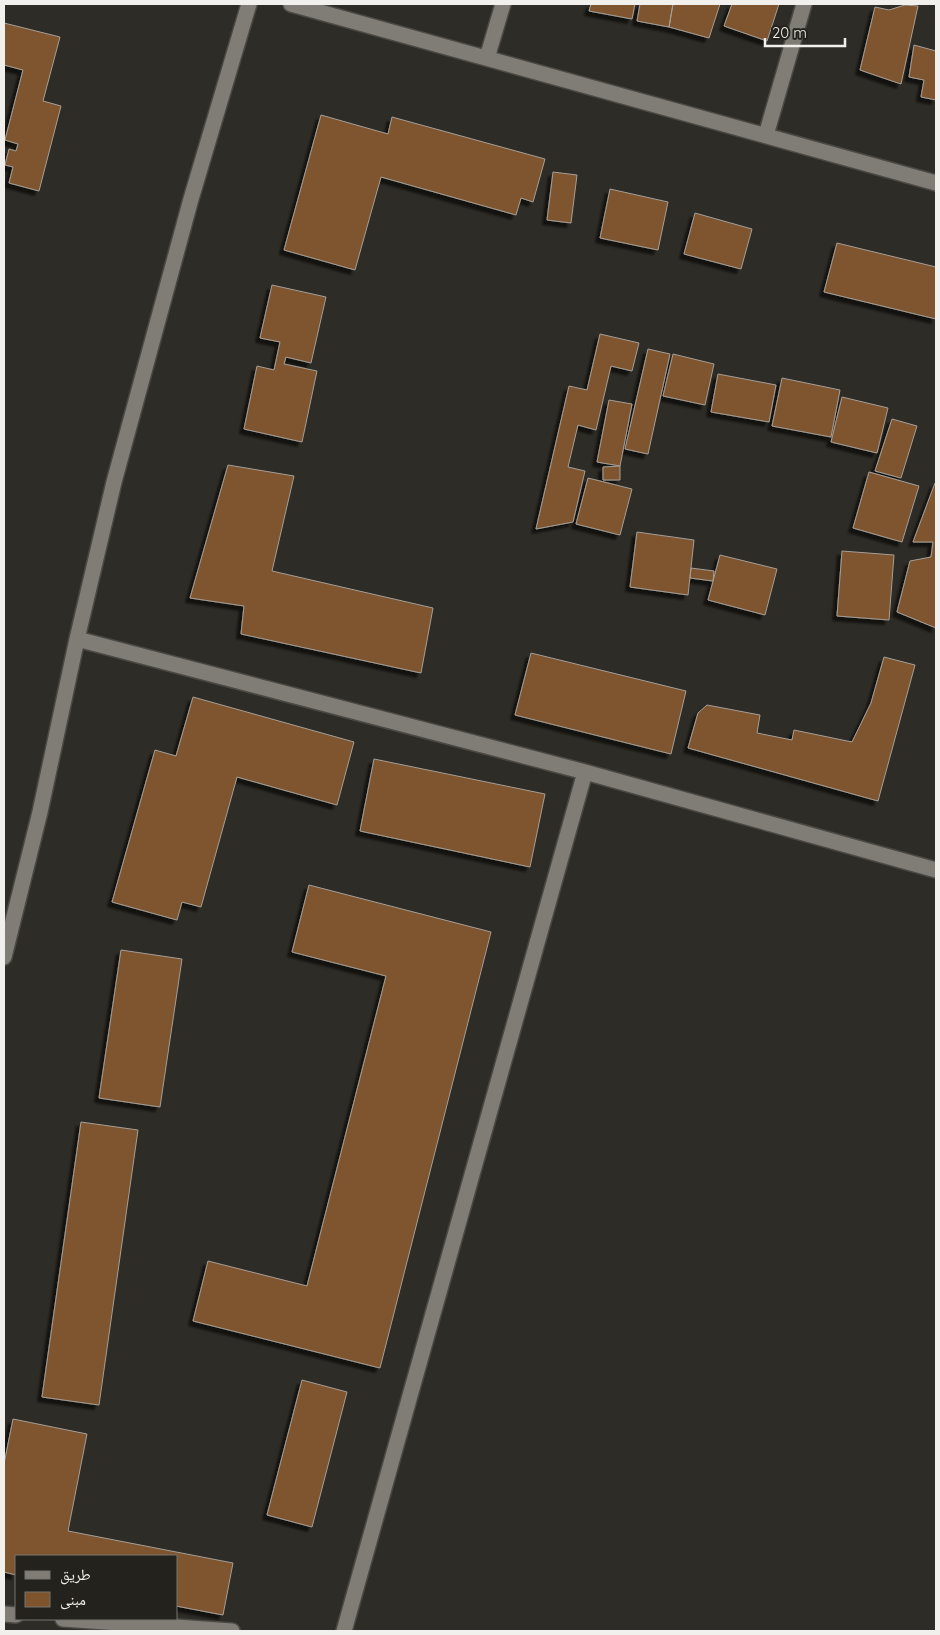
<svg xmlns="http://www.w3.org/2000/svg" width="940" height="1635" viewBox="0 0 940 1635" font-family="Quicksand,'Noto Naskh Arabic',sans-serif">
  <style>
    .building { fill: #7e542d; stroke: #a59f99; filter: url(#shadow) }
    .lines { fill: none; stroke-linecap: round; stroke-linejoin: round }
    .minor-casing { stroke: #4b4944; stroke-width: 18 }
    .minor { stroke: #807d76; stroke-width: 15 }
  </style>
  <defs>
    <filter id="shadow"><feDropShadow dx="-4.5" dy="4.5" stdDeviation="1" flood-color="#0009"/></filter>
  </defs>
  <rect width="100%" height="100%" fill="#2e2c26"/>
  <path class="building" d="M 591,4 L 635,4 L 632,19 L 589,11 Z
    M 640,4 L 673,4 L 669,27 L 637,21 Z
    M 673,4 L 720,4 L 709,38 L 669,27 Z
    M 732,4 L 779,4 L 767,41 L 724,26 Z
    M 905,5 L 918,6 L 901,84 L 860,70 L 875,7 L 889,10 Z
    M 4,23 L 60,37 L 43,101 L 61,106 L 39,191 L 9,183 L 13,167 L 5,165 L 9,149 L 16,151 L 18,144 L 5,140 L 23,70 L 4,65 Z
    M 914,45 L 936,51 L 936,100 L 921,97 L 924,80 L 909,77 Z
    M 321,115 L 388,134 L 392,117 L 545,159 L 533,202 L 521,198 L 516,215 L 381,177 L 355,270 L 284,250 Z
    M 553,172 L 577,175 L 571,223 L 547,220 Z
    M 610,189 L 668,202 L 658,250 L 600,238 Z
    M 695,213 L 752,229 L 741,269 L 684,254 Z
    M 837,243 L 936,267 L 936,319 L 824,292 Z
    M 272,285 L 326,297 L 311,363 L 286,357 L 284,364 L 317,371 L 302,442 L 244,429 L 257,366 L 274,370 L 280,342 L 260,338 Z
    M 600,334 L 639,343 L 632,371 L 611,366 L 596,430 L 578,425 L 568,467 L 585,471 L 573,522 L 536,529 L 569,386 L 587,390 Z
    M 648,349 L 670,354 L 648,454 L 625,449 Z
    M 673,354 L 714,364 L 705,405 L 663,396 Z
    M 718,374 L 776,385 L 769,422 L 711,412 Z
    M 782,378 L 840,390 L 831,437 L 772,426 Z
    M 842,397 L 888,408 L 877,453 L 831,442 Z
    M 609,400 L 632,404 L 620,466 L 597,462 Z
    M 892,419 L 917,426 L 901,478 L 875,471 Z
    M 228,465 L 294,476 L 272,571 L 433,608 L 421,673 L 241,634 L 244,606 L 190,598 Z
    M 620,466 L 620,480 L 603,480 L 603,467 Z
    M 869,472 L 919,486 L 902,542 L 853,528 Z
    M 588,478 L 632,489 L 620,535 L 576,524 Z
    M 935,483 L 936,483 L 936,628 L 897,612 L 910,561 L 931,557 L 933,542 L 913,542 Z
    M 637,532 L 694,540 L 688,595 L 630,587 Z
    M 842,551 L 894,555 L 889,620 L 837,616 Z
    M 720,555 L 777,569 L 765,615 L 708,600 Z
    M 691,568 L 714,571 L 713,581 L 690,578 Z
    M 531,653 L 686,691 L 671,754 L 515,715 Z
    M 884,657 L 915,665 L 878,801 L 688,748 L 698,713 L 707,705 L 760,715 L 757,733 L 792,740 L 794,730 L 852,742 L 871,703 Z
    M 193,697 L 354,742 L 337,805 L 237,777 L 201,907 L 182,902 L 177,920 L 112,902 L 155,750 L 176,756 Z
    M 374,759 L 545,794 L 530,867 L 360,831 Z
    M 309,885 L 491,932 L 380,1368 L 193,1321 L 208,1261 L 307,1286 L 386,976 L 292,952 Z
    M 121,950 L 182,959 L 160,1107 L 99,1098 Z
    M 81,1122 L 138,1130 L 99,1405 L 42,1397 Z
    M 302,1380 L 347,1392 L 312,1527 L 267,1515 Z
    M 13,1419 L 87,1434 L 68,1531 L 233,1563 L 223,1615 L 176,1606 L 176,1556 L 16,1556 L 16,1575 L 4,1572 L 4,1464 Z"/>
  <g class="lines">
    <defs>
      <path id="minor" d="M 291,4 L 936,183
        M 487,58 L 503,4
        M 766,135 L 804,4
        M 77,639 L 585,772 L 936,870
        M 4,957 L 40,812 L 77,639 L 114,482 L 191,199 L 249,4
        M 4,1614 L 16,1615
        M 63,1619 L 232,1631
        M 344,1631 L 585,772"/>
    </defs>
    <use href="#minor" class="minor-casing"/>
    <use href="#minor" class="minor"/>
  </g>
  <rect width="940" height="1635" fill="none" stroke="#f1f0ec" stroke-width="10"/>
  <rect x="15" y="1555" width="162" height="65" fill="#24221c" stroke="#76746f"/>
  <rect x="25" y="1571" width="25" height="8" fill="#807d76" stroke="#76746f"/>
  <text x="60" y="1580" font-size="15" fill="#f1f0ec">طريق</text>
  <rect x="25" y="1592" width="25" height="15" fill="#7e542d" stroke="#76746f"/>
  <text x="60" y="1605" font-size="15" fill="#f1f0ec">مبنى</text>
  <path d="M765 38v8h80v-8" fill="none" stroke="#f1f0ec" stroke-width="2.5"/>
  <text x="772" y="38" font-size="15" fill="#f1f0ec" stroke="#24221c" stroke-width="4" paint-order="stroke">20 m</text>
</svg>
